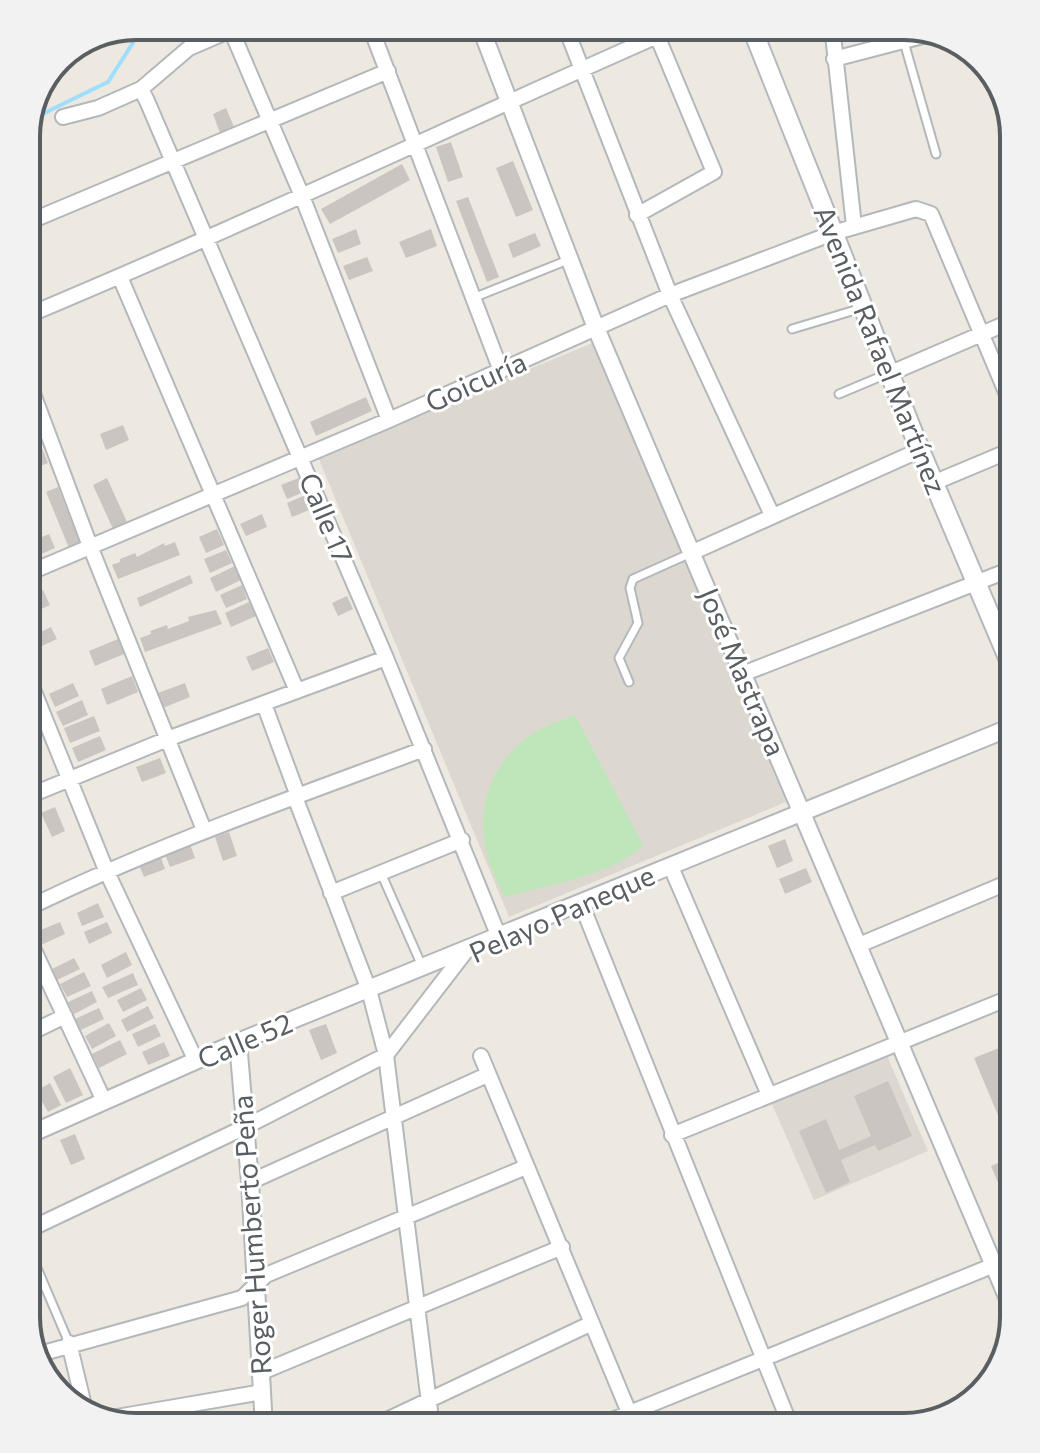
<svg xmlns="http://www.w3.org/2000/svg" width="1040" height="1453" viewBox="0 0 1040 1453" font-family="Commissioner,sans-serif">
  <style>
    .education { fill: #ddd8cf }
    .green { fill: #bfe6bb }
    .lines { fill: none; stroke-linecap: round; stroke-linejoin: round }
    .stream { stroke: #9edeff; stroke-width: 4 }
    .building { fill: #cac5c0 }
    .service-casing { stroke: #b3b8bc; stroke-width: 11 }
    .minor-casing { stroke: #b3b8bc; stroke-width: 18 }
    .tertiary-casing { stroke: #b3b8bc; stroke-width: 20 }
    .secondary-casing { stroke: #b4b9be; stroke-width: 22 }
    .service { stroke: #fff; stroke-width: 7 }
    .minor { stroke: #fff; stroke-width: 14 }
    .tertiary { stroke: #fff; stroke-width: 16 }
    .secondary { stroke: #fff; stroke-width: 18 }
    .labels { text-anchor: middle; stroke-width: 6; stroke-linejoin: round; paint-order: stroke }
    .street-label { font-size: 28px; fill: #595e62; stroke: #fff }
    .rim { fill: none; stroke: #595e62; stroke-width: 4 }
  </style>
  <rect width="100%" height="100%" fill="#ede9e0"/>
  <path class="education" d="M 595,342 L 786,802 L 509,917 L 318,457 Z
    M 886,1053 L 928,1151 L 814,1200 L 771,1102 Z"/>
  <path class="green" d="M 575,715 L 643,845 C 617,874 542,886 505,897 C 472,842 474,777 529,736 C 542,727 560,721 575,715 Z"/>
  <g class="lines">
    <path class="stream" d="M 30,120 L 108,82 L 136,38 L 157,26"/>
  </g>
  <path class="building" d="M 226,108 L 234,127 L 220,133 L 213,114 Z
    M 451,142 L 463,177 L 448,182 L 436,147 Z
    M 513,161 L 533,210 L 516,217 L 496,168 Z
    M 402,164 L 410,180 L 330,224 L 321,209 Z
    M 468,197 L 499,277 L 487,282 L 456,201 Z
    M 356,229 L 361,244 L 338,253 L 332,239 Z
    M 431,229 L 437,246 L 406,258 L 399,242 Z
    M 535,233 L 541,246 L 513,258 L 508,244 Z
    M 367,257 L 373,271 L 349,280 L 343,266 Z
    M 366,397 L 372,411 L 316,436 L 310,422 Z
    M 26,409 L 48,463 L 35,468 L 26,446 Z
    M 123,425 L 129,440 L 106,450 L 100,434 Z
    M 301,477 L 306,491 L 287,499 L 281,485 Z
    M 107,478 L 127,522 L 113,529 L 93,485 Z
    M 58,487 L 80,543 L 69,548 L 46,492 Z
    M 308,494 L 314,508 L 292,517 L 287,503 Z
    M 262,514 L 267,527 L 246,536 L 240,524 Z
    M 217,529 L 224,545 L 206,553 L 199,537 Z
    M 49,534 L 55,548 L 32,558 L 26,544 Z
    M 175,542 L 180,555 L 118,579 L 112,565 L 120,562 L 120,559 L 135,553 L 137,557 L 164,543 L 165,546 Z
    M 226,550 L 232,563 L 210,573 L 204,559 Z
    M 235,566 L 241,580 L 216,592 L 210,578 Z
    M 190,575 L 193,583 L 140,607 L 137,598 Z
    M 242,585 L 247,599 L 226,608 L 220,595 Z
    M 43,590 L 50,605 L 26,616 L 26,597 Z
    M 347,596 L 353,609 L 338,616 L 332,603 Z
    M 249,602 L 256,616 L 231,627 L 225,613 Z
    M 216,610 L 222,624 L 145,652 L 140,638 L 151,634 L 150,631 L 167,625 L 168,629 L 189,621 L 188,617 Z
    M 51,627 L 57,639 L 31,651 L 26,639 Z
    M 118,639 L 124,654 L 95,666 L 89,651 Z
    M 268,648 L 274,662 L 252,671 L 246,657 Z
    M 132,676 L 138,692 L 107,705 L 101,689 Z
    M 73,683 L 79,696 L 55,707 L 49,694 Z
    M 185,683 L 190,697 L 163,708 L 158,693 Z
    M 82,700 L 88,715 L 63,726 L 56,712 Z
    M 94,716 L 100,731 L 70,743 L 64,728 Z
    M 100,736 L 106,750 L 78,762 L 72,748 Z
    M 160,758 L 166,773 L 142,782 L 136,767 Z
    M 55,807 L 65,831 L 52,837 L 41,813 Z
    M 229,832 L 237,856 L 223,861 L 215,837 Z
    M 785,839 L 793,861 L 777,868 L 768,846 Z
    M 190,844 L 195,858 L 170,867 L 165,854 Z
    M 160,855 L 165,869 L 144,877 L 138,863 Z
    M 806,868 L 812,882 L 785,894 L 779,879 Z
    M 98,903 L 104,917 L 82,926 L 77,913 Z
    M 60,922 L 65,934 L 41,945 L 36,932 Z
    M 107,922 L 112,933 L 89,944 L 84,932 Z
    M 126,952 L 132,965 L 107,978 L 101,965 Z
    M 74,958 L 80,969 L 57,980 L 52,969 Z
    M 84,972 L 91,986 L 67,997 L 60,984 Z
    M 133,973 L 138,985 L 108,998 L 102,987 Z
    M 141,988 L 147,1000 L 123,1012 L 117,1000 Z
    M 92,991 L 97,1002 L 74,1014 L 68,1002 Z
    M 148,1006 L 154,1018 L 127,1032 L 121,1020 Z
    M 99,1008 L 104,1019 L 81,1030 L 75,1019 Z
    M 109,1023 L 116,1036 L 92,1049 L 85,1036 Z
    M 155,1024 L 161,1036 L 138,1047 L 132,1034 Z
    M 326,1024 L 337,1053 L 321,1060 L 309,1030 Z
    M 120,1040 L 127,1054 L 99,1068 L 92,1054 Z
    M 164,1042 L 170,1056 L 148,1065 L 142,1052 Z
    M 1014,1042 L 1014,1128 L 1005,1132 L 974,1058 Z
    M 70,1068 L 83,1095 L 66,1103 L 53,1077 Z
    M 888,1081 L 912,1136 L 878,1151 L 875,1145 L 841,1160 L 850,1182 L 826,1193 L 799,1131 L 826,1119 L 839,1150 L 871,1136 L 854,1096 Z
    M 50,1083 L 61,1105 L 48,1112 L 36,1091 Z
    M 75,1134 L 85,1159 L 71,1165 L 60,1140 Z
    M 1014,1156 L 1014,1178 L 999,1185 L 991,1166 Z"/>
  <g class="lines">
    <defs>
      <path id="service" d="M 904,42 L 936,154
        M 473,298 L 568,260
        M 792,329 L 862,308
        M 839,394 L 889,373
        M 629,682 L 619,658 L 638,623 L 630,588 L 633,579 L 691,553
        M 381,873 L 422,966
        M 26,1242 L 69,1343"/>
      <path id="minor" d="M 370,26 L 501,371
        M 565,26 L 670,295 L 772,515
        M 832,26 L 854,226
        M 231,30 L 302,196 L 389,420
        M 834,59 L 934,33
        M 141,89 L 189,48 L 240,26
        M 63,117 L 98,108 L 141,89 L 147,101 L 386,658 L 499,937
        M 637,215 L 714,172 L 653,26
        M 26,223 L 388,71
        M 120,277 L 297,691
        M 26,316 C 239,227 446,129 657,36
        M 891,373 L 1014,320
        M 26,375 L 90,546 L 204,830
        M 933,483 L 1014,449
        M 691,553 L 920,450
        M 26,574 L 389,420 L 670,295 L 833,233 L 916,209 L 931,214 L 1014,411
        M 26,672 L 106,870 L 196,1061
        M 745,673 L 1014,568
        M 264,704 L 298,796
        M 26,797 L 170,738 L 386,658
        M 295,797 L 369,990 L 386,1055 L 432,1427
        M 671,867 L 769,1095
        M 331,893 L 462,840
        M 581,903 L 791,1427
        M 26,909 C 155,846 290,799 424,749
        M 26,933 L 104,1101
        M 859,945 L 1014,880
        M 26,1035 L 65,1016
        M 481,1056 L 635,1427
        M 672,1135 L 1014,996
        M 250,1182 L 487,1075
        M 26,1231 L 245,1127 L 386,1055 L 466,951
        M 69,1343 L 86,1414
        M 36,1355 L 242,1298 L 266,1275 L 526,1167
        M 262,1372 L 562,1247
        M 105,1419 L 263,1392
        M 372,1427 L 592,1323
        M 595,1427 L 1014,1257"/>
      <path id="tertiary" d="M 480,26 L 596,328 L 1014,1313
        M 238,1042 L 250,1182 L 264,1427
        M 26,1136 L 238,1042 L 1014,726"/>
      <path id="secondary" d="M 751,26 L 920,450 L 1014,672"/>
    </defs>
    <use href="#service" class="service-casing"/>
    <use href="#minor" class="minor-casing"/>
    <use href="#tertiary" class="tertiary-casing"/>
    <use href="#secondary" class="secondary-casing"/>
    <use href="#service" class="service"/>
    <use href="#minor" class="minor"/>
    <use href="#tertiary" class="tertiary"/>
    <use href="#secondary" class="secondary"/>
  </g>
  <g class="labels">
    <g class="street-label">
      <text transform="translate(880 350) rotate(68)" y="10">Avenida Rafael Martínez</text>
      <text transform="translate(476 382) rotate(-24)" y="10">Goicuría</text>
      <text transform="translate(326 518) rotate(67)" y="10">Calle 17</text>
      <text transform="translate(742 672) rotate(67)" y="10">José Mastrapa</text>
      <text transform="translate(562 914) rotate(-24)" y="10">Pelayo Paneque</text>
      <text transform="translate(245 1041) rotate(-23)" y="10">Calle 52</text>
      <text transform="translate(252 1235) rotate(-94)" y="10">Roger Humberto Peña</text>
    </g>
  </g>
  <path d="M0 0H1040V1453H0ZM136 40H904A96 96 0 0 1 1000 136V1317A96 96 0 0 1 904 1413H136A96 96 0 0 1 40 1317V136A96 96 0 0 1 136 40Z" fill="#f2f2f2" fill-rule="evenodd"/>
  <path class="rim" d="M136 40H904A96 96 0 0 1 1000 136V1317A96 96 0 0 1 904 1413H136A96 96 0 0 1 40 1317V136A96 96 0 0 1 136 40Z"/>
</svg>
